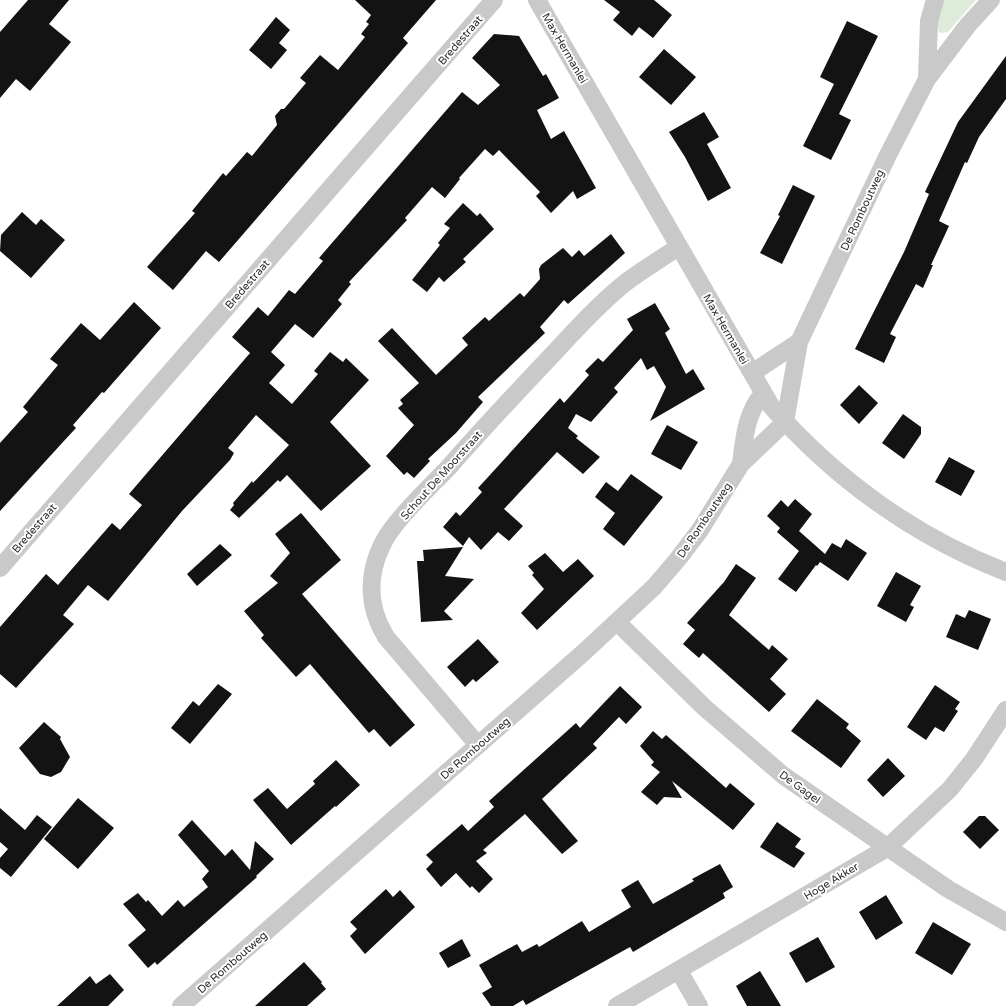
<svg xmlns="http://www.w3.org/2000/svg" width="1006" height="1006" viewBox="0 0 1006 1006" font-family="'Varela Round',sans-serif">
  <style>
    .green { fill: #deebd8 }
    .building { fill: #131313 }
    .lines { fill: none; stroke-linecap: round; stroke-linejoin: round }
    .minor { stroke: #c9c9c9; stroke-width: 18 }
    .labels { text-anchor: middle; stroke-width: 4; stroke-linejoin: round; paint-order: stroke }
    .street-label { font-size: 11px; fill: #2c2c2c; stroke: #fff }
  </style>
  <rect width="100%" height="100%" fill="#fff"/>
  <path class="green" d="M 943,0 L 976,0 L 948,32 L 940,33 C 933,23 939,10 943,0 Z"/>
  <path class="building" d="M 28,0 L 69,0 L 49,24 L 71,42 L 30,91 L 16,79 L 0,98 L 0,32 Z
    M 355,0 L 436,0 L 403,38 L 408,43 L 219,262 L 206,251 L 173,290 L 147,267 L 195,213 L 192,211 L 223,173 L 226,176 L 247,152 L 252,156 L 277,125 L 275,116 L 281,109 L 284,109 L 306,83 L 300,78 L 320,55 L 338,70 L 365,37 L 361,34 L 369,24 L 366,22 L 371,15 Z
    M 604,0 L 654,0 L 672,15 L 653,38 L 639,27 L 632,36 L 613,20 L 620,12 Z
    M 276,17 L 290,30 L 279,43 L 287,50 L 271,69 L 249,50 Z
    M 847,21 L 878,36 L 839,114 L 851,120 L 831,160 L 803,146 L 834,84 L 820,77 Z
    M 494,34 L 519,36 L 543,76 L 546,74 L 559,98 L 537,110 L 551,139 L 564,131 L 596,188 L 577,199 L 573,191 L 551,213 L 536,196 L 540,192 L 499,150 L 493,156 L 485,149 L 459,178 L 460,179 L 445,198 L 432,187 L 405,218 L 407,220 L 349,282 L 351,284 L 338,300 L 342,304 L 313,338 L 295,324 L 271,352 L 285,365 L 269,383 L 292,404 L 318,374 L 314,371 L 330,352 L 343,362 L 346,358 L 369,380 L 330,422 L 371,466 L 321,511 L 287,475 L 280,482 L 278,480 L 239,518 L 230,510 L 234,505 L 233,503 L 252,481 L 253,483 L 289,445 L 256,415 L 228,448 L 234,453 L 230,460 L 182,511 L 108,601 L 88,585 L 63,615 L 74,624 L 16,688 L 0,674 L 0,627 L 46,574 L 58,585 L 112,523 L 120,530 L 142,505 L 129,494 L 250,353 L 232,337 L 258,307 L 268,316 L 289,290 L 295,294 L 323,261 L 319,258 L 462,92 L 478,105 L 500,85 L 472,58 Z
    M 664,49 L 696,77 L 671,105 L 639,77 Z
    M 1006,56 L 1006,99 L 979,137 L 967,163 L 965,162 L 939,221 L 949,226 L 931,265 L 933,265 L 923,288 L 916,284 L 890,334 L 896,337 L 884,363 L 855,349 L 904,252 L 929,194 L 925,192 L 958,122 Z
    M 704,112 L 719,137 L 707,144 L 731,188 L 708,201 L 685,157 L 669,132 Z
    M 793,185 L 815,196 L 782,264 L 760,253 L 780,216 L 778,215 Z
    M 463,203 L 477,216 L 480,213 L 494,229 L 463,259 L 466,262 L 444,282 L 439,277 L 427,292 L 412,280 L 440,245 L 438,243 L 450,228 L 444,224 Z
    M 22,212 L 36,225 L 41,219 L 65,240 L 31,278 L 0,251 L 1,235 Z
    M 611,234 L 625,253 L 568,304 L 564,300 L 540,327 L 545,333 L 478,397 L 483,402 L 456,433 L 428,459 L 430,461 L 414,478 L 407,472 L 404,475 L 386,456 L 414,425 L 398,408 L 403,404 L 400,400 L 419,383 L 378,341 L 392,328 L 436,375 L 468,345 L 462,338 L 485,317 L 489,321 L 520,293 L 524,297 L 540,279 L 539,269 L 541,265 L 563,248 L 572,257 L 579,250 L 584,256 Z
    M 134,302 L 161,328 L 104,393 L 102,392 L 73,425 L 76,428 L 63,442 L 0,511 L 0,443 L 28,412 L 23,407 L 58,365 L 50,359 L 81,323 L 100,340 Z
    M 655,303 L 670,329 L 665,333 L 686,374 L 693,369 L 705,389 L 650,421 L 666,387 L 654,366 L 647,370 L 641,358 L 614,388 L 618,392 L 591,422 L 576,414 L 568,428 L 578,436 L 576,438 L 600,457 L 583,474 L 557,452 L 504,509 L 523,526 L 509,541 L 498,532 L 481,550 L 469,537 L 463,546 L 443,527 L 456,512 L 460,516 L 482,492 L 478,488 L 560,398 L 564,403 L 589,375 L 585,371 L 598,358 L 603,362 L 633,330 L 627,319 Z
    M 859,385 L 878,403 L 859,424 L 840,405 Z
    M 903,414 L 921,427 L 921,434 L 904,459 L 882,443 Z
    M 667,425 L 698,442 L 681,470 L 651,454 Z
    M 949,457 L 975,471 L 961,496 L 935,482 Z
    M 631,474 L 663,497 L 624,546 L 603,529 L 615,513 L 595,497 L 606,482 L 618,491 Z
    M 795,499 L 812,514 L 799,531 L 825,554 L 832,543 L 841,548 L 846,539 L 867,553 L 848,581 L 820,562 L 817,566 L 816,565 L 796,592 L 778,579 L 799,551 L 777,532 L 780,528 L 767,516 L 781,500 L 788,507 Z
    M 301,513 L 341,560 L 302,594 L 415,725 L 390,747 L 374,729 L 369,733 L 310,664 L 296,677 L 261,638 L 264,635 L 244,611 L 278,583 L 270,576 L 290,553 L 275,534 Z
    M 220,544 L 232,555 L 197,586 L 187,574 Z
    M 463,547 L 445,576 L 474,579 L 444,611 L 453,620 L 421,622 L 417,561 L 424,561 L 423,550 Z
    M 545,553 L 563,572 L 578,559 L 594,576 L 537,630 L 521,613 L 544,589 L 532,575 L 534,573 L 528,566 Z
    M 736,564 L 756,578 L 729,615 L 769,650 L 772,645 L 788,659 L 770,679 L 786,694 L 769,712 L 703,653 L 699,658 L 683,644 L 695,630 L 687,623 L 724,582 Z
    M 896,572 L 921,586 L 910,605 L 914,607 L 906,622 L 877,606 Z
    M 969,610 L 991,619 L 978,650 L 946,637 L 956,614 L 965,618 Z
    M 478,639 L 499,662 L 476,682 L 473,679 L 465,687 L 447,667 Z
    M 218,684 L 232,694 L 190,744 L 171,728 L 193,701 L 199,706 Z
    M 935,685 L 960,702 L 955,709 L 958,711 L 944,732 L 935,727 L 926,740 L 907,727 Z
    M 620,686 L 642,707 L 626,724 L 619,717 L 593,744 L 597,748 L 542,799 L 578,841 L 562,854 L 525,814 L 483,850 L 487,853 L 476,861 L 493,879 L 479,893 L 472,886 L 470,888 L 456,873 L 441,887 L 426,869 L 433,862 L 426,855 L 462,824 L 468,831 L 494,807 L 489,801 L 576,723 L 580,728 Z
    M 817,699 L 849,724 L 846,728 L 861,741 L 841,768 L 791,731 Z
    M 44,722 L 61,737 L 60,739 L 70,757 L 61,772 L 51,777 L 40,774 L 19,748 Z
    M 653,731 L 662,739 L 666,735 L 726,788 L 730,783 L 755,804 L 733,830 L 672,781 L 682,798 L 664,797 L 657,805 L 641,792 L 660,772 L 651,765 L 654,762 L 640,746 Z
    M 888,758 L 905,776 L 883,797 L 867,780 Z
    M 336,760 L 360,785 L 336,807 L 335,806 L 291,845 L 253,800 L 268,788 L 287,809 L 315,784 L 313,781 Z
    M 78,798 L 114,828 L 78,869 L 44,839 Z
    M 0,808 L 25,830 L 37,815 L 52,827 L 11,877 L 0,868 L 0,858 L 8,849 L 0,842 Z
    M 979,816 L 985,816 L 999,830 L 980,849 L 963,832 Z
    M 192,820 L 225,856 L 232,849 L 250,870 L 255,841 L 274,859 L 256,876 L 257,877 L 157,965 L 155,962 L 148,968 L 128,945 L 146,930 L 123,904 L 138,893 L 146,902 L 148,900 L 162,916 L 178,900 L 184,907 L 208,887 L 202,879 L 209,871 L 178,835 Z
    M 777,822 L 801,839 L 795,847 L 805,853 L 794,868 L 760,847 Z
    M 720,864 L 733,887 L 723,893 L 725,898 L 633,952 L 630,947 L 526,1005 L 523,1000 L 513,1006 L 491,1006 L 482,993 L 492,987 L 479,965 L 517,944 L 522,952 L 537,944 L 539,947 L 582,921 L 589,932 L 631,907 L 621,890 L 638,880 L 653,904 L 694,881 L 692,879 Z
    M 386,889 L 393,897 L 400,890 L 415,907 L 365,954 L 350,936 L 357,929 L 350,922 Z
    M 886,895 L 903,923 L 876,940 L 859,912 Z
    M 933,922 L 971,944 L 952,975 L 915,953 Z
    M 818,937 L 835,967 L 806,983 L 789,953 Z
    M 462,939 L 471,956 L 448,968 L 439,953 Z
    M 304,962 L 322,982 L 321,983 L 326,989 L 307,1006 L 255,1006 Z
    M 760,971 L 781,1006 L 747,1006 L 736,986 Z
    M 110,974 L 124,990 L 108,1006 L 57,1006 L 90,976 L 96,984 Z"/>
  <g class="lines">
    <path class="minor" d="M 537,0 L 771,406 C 835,479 915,537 1006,572
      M 927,78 L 929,21 L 935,0
      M 752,373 L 799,342
      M 741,464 C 744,440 746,412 763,394
      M 0,568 L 494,0
      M 617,622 L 705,708 L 784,776 L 948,889 L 1006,922
      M 478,745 L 386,637 C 368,608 367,576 382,545 C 393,521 430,487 449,467 C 483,428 518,391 554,353 C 576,329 600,303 625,283 C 642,270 661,259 678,247
      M 679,971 L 699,1006
      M 181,1006 L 583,653 L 654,587 L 678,559 L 700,530 L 741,464 L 785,422 L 799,342 L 888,155 L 927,79 L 968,25 L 991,0
      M 617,1006 L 887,848 L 950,789 L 974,759 L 1006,710"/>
  </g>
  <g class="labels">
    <g class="street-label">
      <text transform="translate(460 40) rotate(-49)" y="4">Bredestraat</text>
      <text transform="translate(565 48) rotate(60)" y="4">Max Hermanlei</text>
      <text transform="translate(862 210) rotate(-65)" y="4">De Romboutweg</text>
      <text transform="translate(247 284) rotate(-49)" y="4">Bredestraat</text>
      <text transform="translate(726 329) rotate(60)" y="4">Max Hermanlei</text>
      <text transform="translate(441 475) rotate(-48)" y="4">Schout De Moorstraat</text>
      <text transform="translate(704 520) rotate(-56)" y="4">De Romboutweg</text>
      <text transform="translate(34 528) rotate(-49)" y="4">Bredestraat</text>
      <text transform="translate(475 748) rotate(-41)" y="4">De Romboutweg</text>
      <text transform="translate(800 787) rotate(36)" y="4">De Gagel</text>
      <text transform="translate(831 881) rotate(-31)" y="4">Hoge Akker</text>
      <text transform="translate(232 962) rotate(-41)" y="4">De Romboutweg</text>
    </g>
  </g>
</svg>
